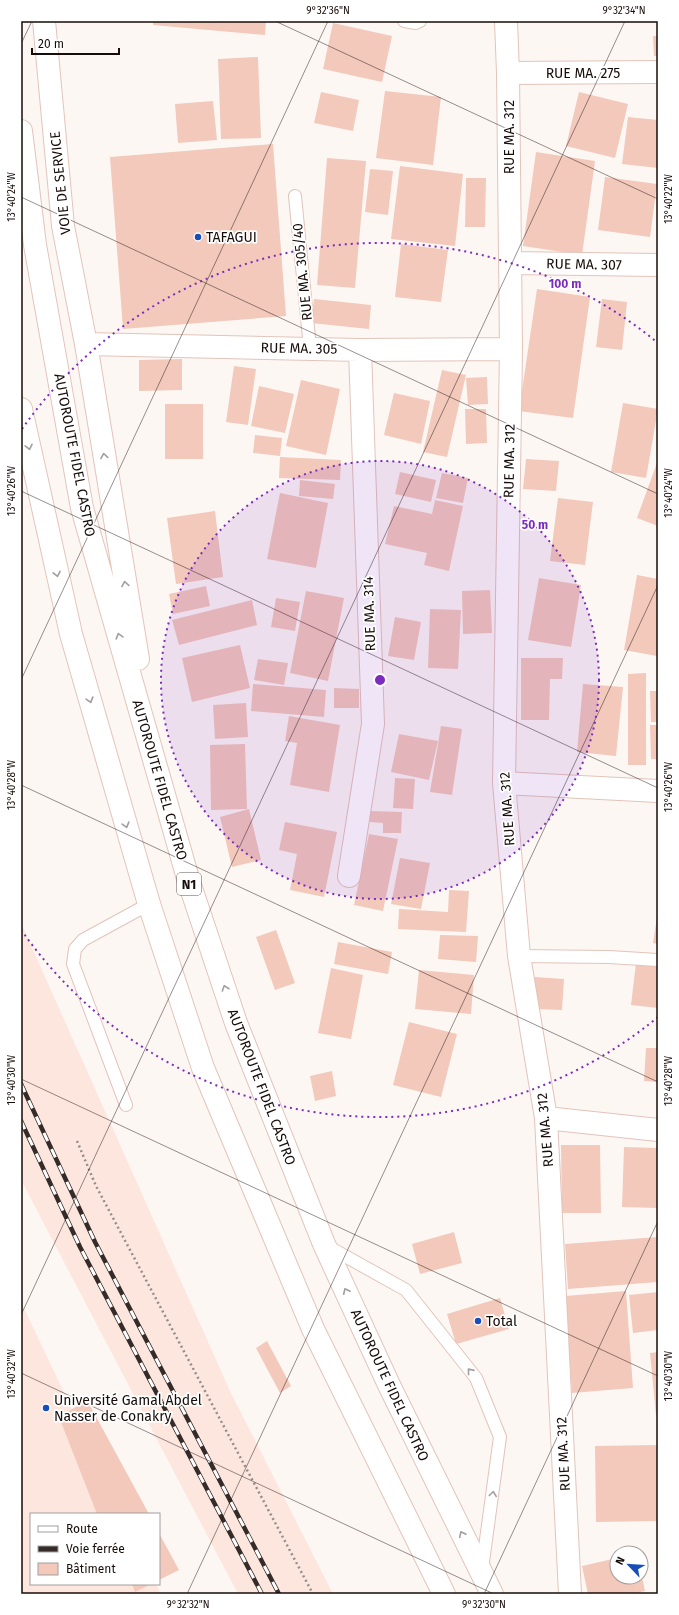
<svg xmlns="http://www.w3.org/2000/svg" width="679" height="1615" viewBox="0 0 679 1615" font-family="'Fira Sans',sans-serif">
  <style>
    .built { fill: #fde6de }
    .building { fill: #f2c9bb }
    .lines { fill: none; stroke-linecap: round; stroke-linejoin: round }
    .service-casing { stroke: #e2c4ba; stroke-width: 14 }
    .minor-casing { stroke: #e2c4ba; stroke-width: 24 }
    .trunk-casing { stroke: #e2c4ba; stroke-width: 24 }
    .path { stroke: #958d8a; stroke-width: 2.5; stroke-dasharray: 2 3; stroke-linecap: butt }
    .service { stroke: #fff; stroke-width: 12 }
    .minor { stroke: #fff; stroke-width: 22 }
    .trunk { stroke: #fff; stroke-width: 22 }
    .rail-casing { stroke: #352c29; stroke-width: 4.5 }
    .rail { stroke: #fff; stroke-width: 3; stroke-dasharray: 9; stroke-linecap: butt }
    .oneway { stroke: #a29e9d }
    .ticks { fill: none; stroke: #160c09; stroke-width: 1; stroke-opacity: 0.45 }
    .ring { fill: none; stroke: #7b2cbf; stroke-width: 2; stroke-dasharray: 2 4 }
    .poi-dot { fill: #184eba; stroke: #fff; stroke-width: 1.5 }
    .labels { text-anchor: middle; stroke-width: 3.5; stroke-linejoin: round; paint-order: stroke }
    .shield { fill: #fff; stroke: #5c5553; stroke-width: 1 }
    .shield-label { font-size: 13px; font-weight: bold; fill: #160c09 }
    .street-label { font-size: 14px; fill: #160c09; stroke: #fff }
    .poi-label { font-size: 14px; fill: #160c09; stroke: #fff; text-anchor: start }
    .centre { fill: #7b2cbf; stroke: #fff; stroke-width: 2 }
    .ring-label { font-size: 12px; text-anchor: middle; font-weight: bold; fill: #7b2cbf; stroke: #fff; stroke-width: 3.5; stroke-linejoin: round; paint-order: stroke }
    .neatline { fill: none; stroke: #160c09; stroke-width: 1.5 }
    .ticks-label { font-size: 10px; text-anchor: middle; fill: #160c09 }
  </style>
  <rect width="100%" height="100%" fill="#fdf7f4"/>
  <path class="built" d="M 21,923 L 230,1391 L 333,1594 L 238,1594 L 21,1180 Z
    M 21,1302 L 122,1514 L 31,1514 L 31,1584 L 156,1584 L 161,1594 L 21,1594 Z"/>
  <path class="building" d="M 153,21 L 266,21 L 265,35 L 153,25 Z
    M 333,23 L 392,36 L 382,82 L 323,69 Z
    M 653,36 L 658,36 L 658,56 L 654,56 Z
    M 258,57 L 261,138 L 221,139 L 218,59 Z
    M 385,91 L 441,97 L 433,165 L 376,158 Z
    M 321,92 L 359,100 L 353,131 L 314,123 Z
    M 579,92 L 628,104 L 615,158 L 566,146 Z
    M 213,101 L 217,140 L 178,143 L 175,104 Z
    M 628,117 L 658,120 L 658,168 L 622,164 Z
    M 273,144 L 286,316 L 123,329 L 110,157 Z
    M 536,152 L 595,161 L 582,255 L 523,246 Z
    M 327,158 L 366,161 L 355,288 L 317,285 Z
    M 400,166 L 463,174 L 455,246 L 391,239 Z
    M 370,169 L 393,171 L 388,215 L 365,212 Z
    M 605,177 L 657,184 L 650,237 L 598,230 Z
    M 466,178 L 486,178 L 485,227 L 465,227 Z
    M 401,244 L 448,250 L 441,302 L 395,297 Z
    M 537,289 L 590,297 L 573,418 L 519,411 Z
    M 314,299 L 371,305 L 369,329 L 311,323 Z
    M 602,299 L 627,302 L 622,350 L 596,347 Z
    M 182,359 L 182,390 L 139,391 L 139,360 Z
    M 234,366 L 256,369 L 248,425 L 226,422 Z
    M 442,370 L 466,375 L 447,457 L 423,452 Z
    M 487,377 L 488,404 L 468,405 L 466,378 Z
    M 301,380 L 340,389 L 326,455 L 286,446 Z
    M 259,386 L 294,394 L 285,433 L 251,426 Z
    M 394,393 L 430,401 L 421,444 L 384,435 Z
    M 623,403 L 658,409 L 646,478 L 611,472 Z
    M 165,404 L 203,404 L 203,459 L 165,459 Z
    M 465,409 L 486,409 L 487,443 L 466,444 Z
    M 255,435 L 282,438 L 280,456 L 253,453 Z
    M 280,457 L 341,460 L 340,480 L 279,478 Z
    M 526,459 L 559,461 L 556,491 L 523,489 Z
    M 658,460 L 658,526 L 637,518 Z
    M 400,472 L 436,480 L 431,502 L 395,494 Z
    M 442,473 L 468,478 L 463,503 L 436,498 Z
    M 300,480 L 335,484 L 333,499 L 299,496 Z
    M 280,493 L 328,503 L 316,568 L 267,559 Z
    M 558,498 L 593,502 L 585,565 L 550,561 Z
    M 435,500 L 463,506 L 449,571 L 424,565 L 427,553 L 385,544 L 394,506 L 432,514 Z
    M 215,511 L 223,577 L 176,584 L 167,518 Z
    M 637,575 L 658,579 L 657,656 L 624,650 Z
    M 539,578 L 581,585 L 571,647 L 528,640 Z
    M 206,586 L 210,606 L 173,614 L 169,594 Z
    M 490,590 L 492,633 L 463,634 L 462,591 Z
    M 306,591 L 344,598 L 328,681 L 290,673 Z
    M 276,598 L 300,602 L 295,631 L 271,627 Z
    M 252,600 L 257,625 L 179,645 L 172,620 Z
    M 430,609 L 461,610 L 458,669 L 428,668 Z
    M 395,617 L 421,622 L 414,660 L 388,656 Z
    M 240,645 L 250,688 L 192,702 L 182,658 Z
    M 521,658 L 563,658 L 562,679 L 550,679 L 549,720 L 521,720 Z
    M 258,659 L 288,663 L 284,685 L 254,680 Z
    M 646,673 L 646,765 L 628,765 L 628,674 Z
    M 253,684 L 326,690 L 324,717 L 251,711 Z
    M 583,684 L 623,687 L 616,756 L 577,752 Z
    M 334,688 L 359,689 L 359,708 L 334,708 Z
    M 650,691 L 658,691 L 658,722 L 651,722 Z
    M 246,703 L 248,737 L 215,739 L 213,705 Z
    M 289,716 L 340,725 L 329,792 L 290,785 L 297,743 L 285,741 Z
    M 650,725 L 658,725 L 658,759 L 651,759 Z
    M 441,726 L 462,729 L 452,795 L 430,792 Z
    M 399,734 L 438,741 L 429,780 L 391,772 Z
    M 245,744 L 247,809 L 211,810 L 210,745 Z
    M 395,778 L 415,779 L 413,809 L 393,808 Z
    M 249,809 L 261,860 L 232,867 L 220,817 Z
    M 370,811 L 402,812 L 401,833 L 383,833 L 383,823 L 370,822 Z
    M 285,822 L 337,832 L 324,897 L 290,890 L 297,854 L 279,850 Z
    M 369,834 L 398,839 L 383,911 L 354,905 Z
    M 400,858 L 430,863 L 421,909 L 391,904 Z
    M 449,890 L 469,891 L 466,932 L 398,929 L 399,909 L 448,912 Z
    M 657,917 L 658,917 L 658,944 L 653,943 Z
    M 276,930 L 295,983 L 275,990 L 256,937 Z
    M 440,935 L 478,936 L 476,962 L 438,959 Z
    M 338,942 L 392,952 L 388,974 L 334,964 Z
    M 636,963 L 658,965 L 658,1008 L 631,1005 Z
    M 331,968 L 363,975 L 351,1039 L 318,1033 Z
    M 419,970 L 474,975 L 471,1014 L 415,1009 Z
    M 535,977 L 564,979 L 562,1010 L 534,1009 Z
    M 409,1022 L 457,1034 L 441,1097 L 393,1085 Z
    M 646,1048 L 658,1048 L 658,1082 L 644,1081 Z
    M 332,1071 L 336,1096 L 315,1101 L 310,1076 Z
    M 561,1145 L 600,1145 L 601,1213 L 562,1213 Z
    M 624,1147 L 658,1148 L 658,1208 L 622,1207 Z
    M 454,1232 L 462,1263 L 420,1274 L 412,1244 Z
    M 658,1237 L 658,1282 L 568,1289 L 565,1244 Z
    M 626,1291 L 633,1388 L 572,1393 L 565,1296 Z
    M 658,1292 L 658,1330 L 633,1333 L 629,1295 Z
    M 500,1298 L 509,1329 L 456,1344 L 447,1314 Z
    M 267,1341 L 291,1386 L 280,1393 L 256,1348 Z
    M 658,1352 L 658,1415 L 656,1415 L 650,1353 Z
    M 87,1400 L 149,1514 L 97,1514 L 59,1417 Z
    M 658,1445 L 658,1521 L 596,1522 L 595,1446 Z
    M 159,1533 L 179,1570 L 159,1580 Z
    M 617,1558 L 617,1577 L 642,1577 L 645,1591 L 633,1594 L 588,1594 L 582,1566 Z
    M 132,1584 L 151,1584 L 135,1592 Z"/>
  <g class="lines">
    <defs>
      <path id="service" d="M 404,21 L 416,23 L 420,21
        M 295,196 L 310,348
        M 519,956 L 609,957 L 658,960
        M 126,1105 L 73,964 L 75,949 L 83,940 L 149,904
        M 327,1246 L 406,1290 L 476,1378 L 500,1437 L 482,1569"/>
      <path id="minor" d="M 44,21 L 63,226 L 86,344 L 360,350 L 511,349
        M 506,21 L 508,73 L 511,349 L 504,783 L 519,956 L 546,1118 L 570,1594
        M 508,73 L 658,72
        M 510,263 L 658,265
        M 504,783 L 658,791
        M 349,876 L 373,724 L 360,350
        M 546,1118 L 658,1130"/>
      <path id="trunk" d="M 21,131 L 35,245 L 82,508 L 189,882 L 236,1023 L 324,1244 L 389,1385 L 492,1594
        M 86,344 L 138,659
        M 21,409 L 71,634 L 149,904 L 203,1068 L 313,1329 L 444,1594"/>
    </defs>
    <use href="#service" class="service-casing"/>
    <use href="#minor" class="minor-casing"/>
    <use href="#trunk" class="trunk-casing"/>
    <path class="path" d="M 77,1141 L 96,1186 L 313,1594"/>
    <use href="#service" class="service"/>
    <use href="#minor" class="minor"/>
    <use href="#trunk" class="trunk"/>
    <defs>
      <path id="rail" d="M 21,1084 L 95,1242 L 279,1594
        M 21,1121 L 80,1247 L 262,1594"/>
    </defs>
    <use href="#rail" class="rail-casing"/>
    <use href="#rail" class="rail"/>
  </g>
  <defs><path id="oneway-chevron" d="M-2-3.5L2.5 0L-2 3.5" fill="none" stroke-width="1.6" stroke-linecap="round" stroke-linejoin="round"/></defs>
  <g class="oneway">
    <use href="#oneway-chevron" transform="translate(29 447) rotate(78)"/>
    <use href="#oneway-chevron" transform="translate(104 456) rotate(-99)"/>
    <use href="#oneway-chevron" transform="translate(57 574) rotate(78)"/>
    <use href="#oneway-chevron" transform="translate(125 584) rotate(-99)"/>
    <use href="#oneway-chevron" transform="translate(119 636) rotate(-106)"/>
    <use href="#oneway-chevron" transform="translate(90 700) rotate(74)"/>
    <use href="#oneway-chevron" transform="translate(126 825) rotate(74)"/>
    <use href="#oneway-chevron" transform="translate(225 988) rotate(-109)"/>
    <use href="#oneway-chevron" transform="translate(346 1291) rotate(-115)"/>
    <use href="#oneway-chevron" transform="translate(470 1371) rotate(-129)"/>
    <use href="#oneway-chevron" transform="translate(493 1494) rotate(-82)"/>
    <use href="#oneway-chevron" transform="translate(462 1534) rotate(-116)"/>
  </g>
  <path class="ticks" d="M 275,21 L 658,199M 21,44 L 32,21M 21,197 L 658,494M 21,491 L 658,788M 21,680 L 328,21M 21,785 L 658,1082M 21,1079 L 658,1376M 21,1315 L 625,21M 21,1373 L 494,1594M 187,1594 L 658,585M 484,1594 L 658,1221"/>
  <circle cx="380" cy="680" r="219" fill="#7b2cbf" fill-opacity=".12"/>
  <g class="ring">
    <circle cx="380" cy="680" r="219"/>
    <path d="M658 1017A437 437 0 0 1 22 931M22 429A437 437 0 0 1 658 343"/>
  </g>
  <g class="poi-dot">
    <circle cx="198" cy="237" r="4"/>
    <circle cx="478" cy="1321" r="4"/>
    <circle cx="46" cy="1408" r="4"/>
  </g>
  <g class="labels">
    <rect class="shield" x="177" y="873" width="24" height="22" rx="3"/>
    <g class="shield-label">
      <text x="189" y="889">N1</text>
    </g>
    <g class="street-label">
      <text x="583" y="78">RUE MA. 275</text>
      <text transform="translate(509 137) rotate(-90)" y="5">RUE MA. 312</text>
      <text transform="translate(60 183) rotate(-96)" y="5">VOIE DE SERVICE</text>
      <text transform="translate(584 264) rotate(1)" y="5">RUE MA. 307</text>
      <text transform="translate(302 272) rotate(-96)" y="5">RUE MA. 305/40</text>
      <text transform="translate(299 348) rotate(1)" y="5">RUE MA. 305</text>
      <text transform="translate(75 455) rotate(79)" y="5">AUTOROUTE FIDEL CASTRO</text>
      <text transform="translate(509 461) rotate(-89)" y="5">RUE MA. 312</text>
      <text transform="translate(369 614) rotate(-92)" y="5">RUE MA. 314</text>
      <text transform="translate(160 780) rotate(74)" y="5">AUTOROUTE FIDEL CASTRO</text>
      <text transform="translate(507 809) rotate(-94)" y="5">RUE MA. 312</text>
      <text transform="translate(262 1087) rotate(69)" y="5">AUTOROUTE FIDEL CASTRO</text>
      <text transform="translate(545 1130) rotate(-95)" y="5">RUE MA. 312</text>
      <text transform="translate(390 1385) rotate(65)" y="5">AUTOROUTE FIDEL CASTRO</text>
      <text transform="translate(563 1454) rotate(-93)" y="5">RUE MA. 312</text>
    </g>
    <g class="poi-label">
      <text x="206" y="242">TAFAGUI</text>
      <text x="486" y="1326">Total</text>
      <text x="54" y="1405">Université Gamal Abdel<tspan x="54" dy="16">Nasser de Conakry</tspan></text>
    </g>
  </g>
  <circle cx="380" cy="680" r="6" class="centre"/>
  <g class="ring-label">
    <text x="565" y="288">100 m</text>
    <text x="535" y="529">50 m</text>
  </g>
  <rect width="679" height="1615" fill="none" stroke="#ffffff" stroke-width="44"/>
  <rect x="30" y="1513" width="130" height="72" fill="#ffffff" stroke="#a29e9d"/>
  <rect x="38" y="1526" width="20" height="6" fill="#ffffff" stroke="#a29e9d"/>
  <text x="66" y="1533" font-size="12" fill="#160c09">Route</text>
  <rect x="38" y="1546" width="20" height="6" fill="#352c29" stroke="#a29e9d"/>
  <text x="66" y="1553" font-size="12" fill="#160c09">Voie ferrée</text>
  <rect x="38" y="1563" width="20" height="12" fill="#f2c9bb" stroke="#a29e9d"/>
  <text x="66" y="1573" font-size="12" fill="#160c09">Bâtiment</text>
  <g transform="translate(629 1565) rotate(295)"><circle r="19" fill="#ffffff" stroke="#a29e9d"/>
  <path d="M0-3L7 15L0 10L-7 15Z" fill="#184eba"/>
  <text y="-6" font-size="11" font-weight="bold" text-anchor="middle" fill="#160c09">N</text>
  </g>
  <path d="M32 48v6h87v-6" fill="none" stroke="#160c09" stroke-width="2"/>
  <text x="38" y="48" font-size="12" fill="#160c09" stroke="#ffffff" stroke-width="3" paint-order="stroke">20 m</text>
  <rect x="22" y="22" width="635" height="1571" class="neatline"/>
  <g class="ticks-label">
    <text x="328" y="14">9°32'36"N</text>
    <text x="624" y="14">9°32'34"N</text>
    <text transform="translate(11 197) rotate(-90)" y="4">13°40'24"W</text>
    <text transform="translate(668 199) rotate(-90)" y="4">13°40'22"W</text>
    <text transform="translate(11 491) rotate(-90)" y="4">13°40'26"W</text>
    <text transform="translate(668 493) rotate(-90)" y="4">13°40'24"W</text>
    <text transform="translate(11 785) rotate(-90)" y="4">13°40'28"W</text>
    <text transform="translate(668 787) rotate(-90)" y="4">13°40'26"W</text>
    <text transform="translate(11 1080) rotate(-90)" y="4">13°40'30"W</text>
    <text transform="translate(668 1081) rotate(-90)" y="4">13°40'28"W</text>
    <text transform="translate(11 1374) rotate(-90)" y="4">13°40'32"W</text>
    <text transform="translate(668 1376) rotate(-90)" y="4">13°40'30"W</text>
    <text x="188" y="1608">9°32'32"N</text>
    <text x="484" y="1608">9°32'30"N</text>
  </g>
</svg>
